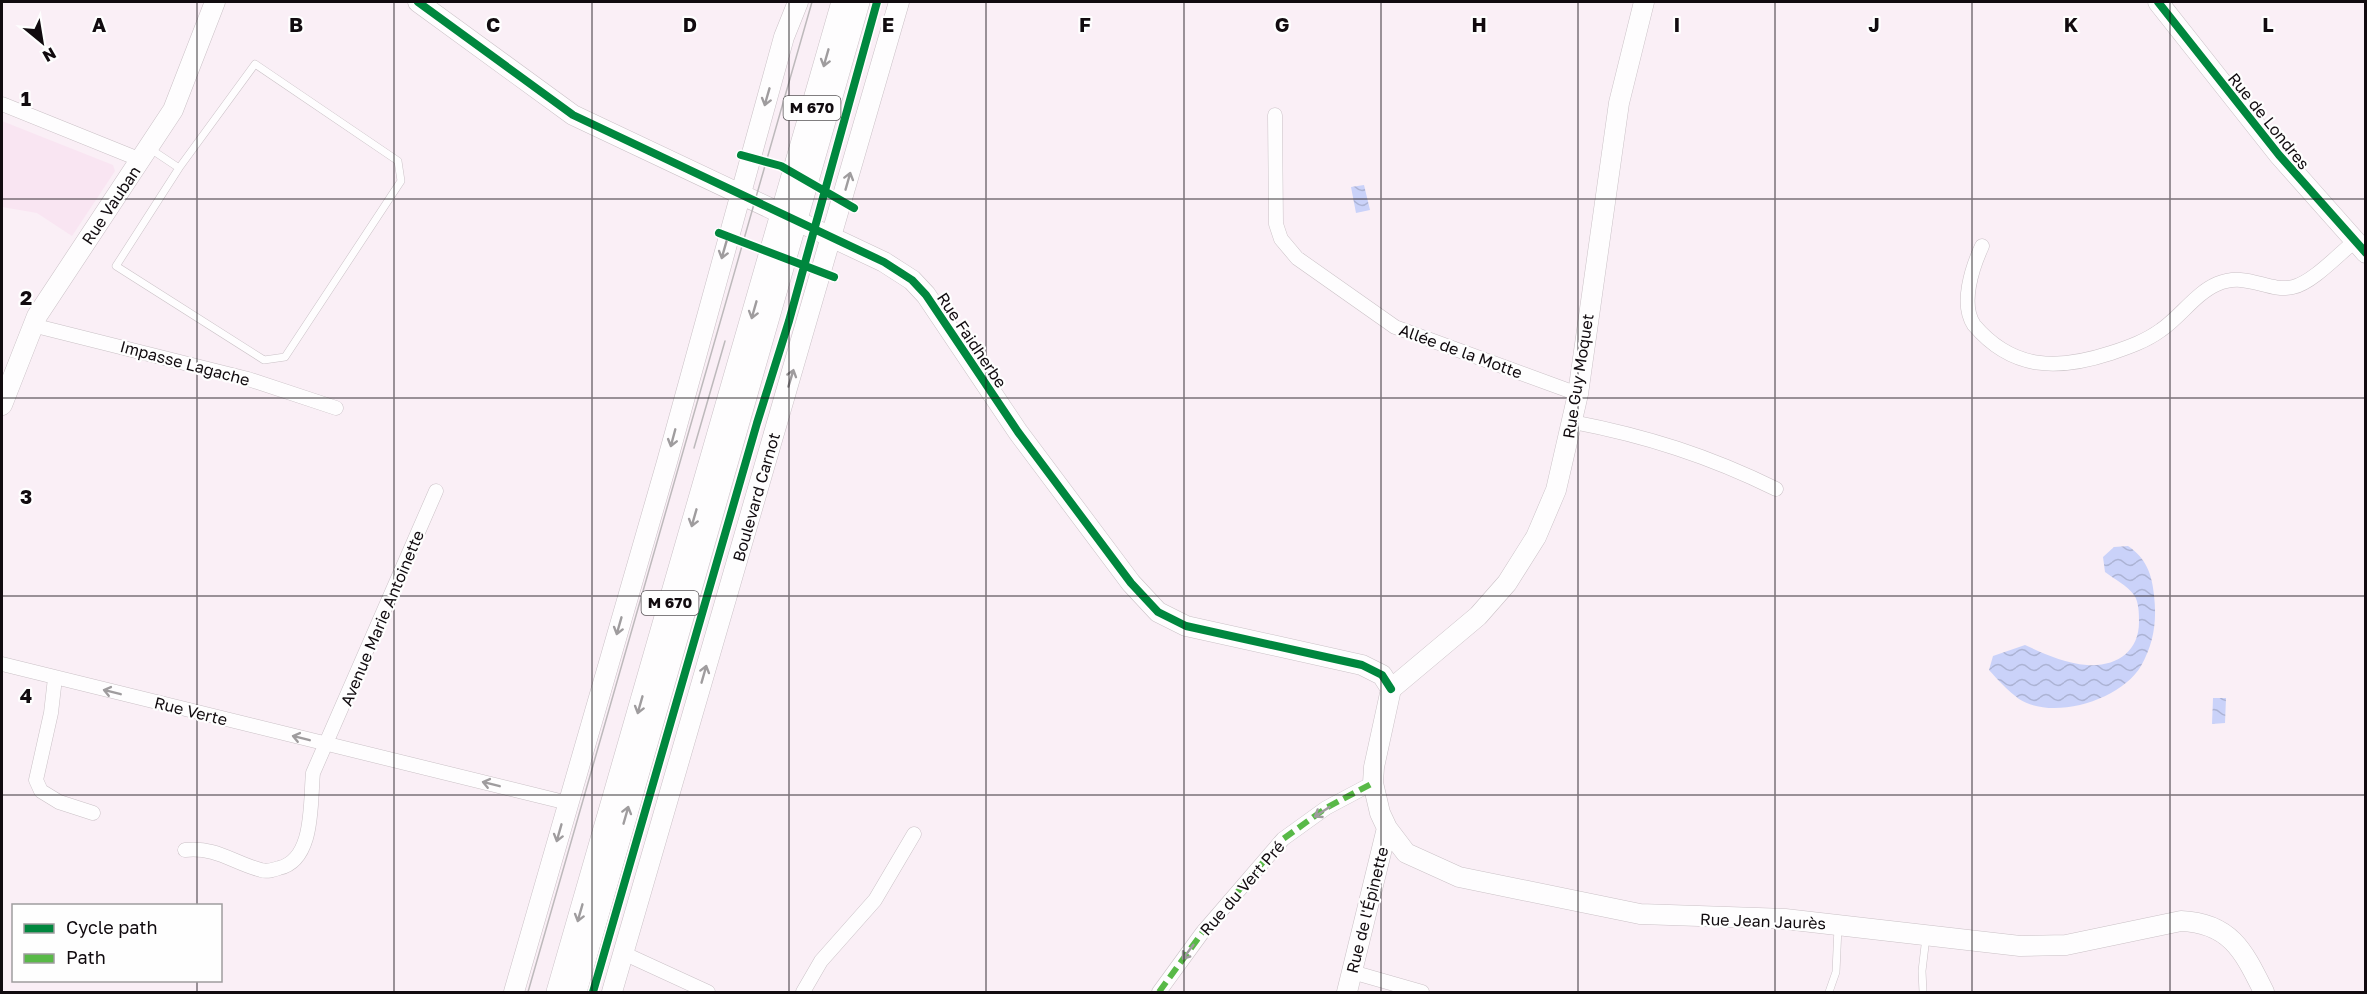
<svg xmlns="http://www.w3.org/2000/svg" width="2367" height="994" viewBox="0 0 2367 994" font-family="'Golos Text',sans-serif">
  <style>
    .built { fill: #f9e5f2 }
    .water { fill: url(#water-waves) }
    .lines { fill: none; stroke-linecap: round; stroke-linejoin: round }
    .lane-casing { stroke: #cac1c6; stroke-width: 8 }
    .street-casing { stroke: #cac1c6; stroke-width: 15 }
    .secondary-casing { stroke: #cac1c6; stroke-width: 21 }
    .primary-casing { stroke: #cac1c6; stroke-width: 22 }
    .lane { stroke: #fefdfe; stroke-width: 7 }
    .street { stroke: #fefdfe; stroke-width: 14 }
    .secondary { stroke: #fefdfe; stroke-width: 20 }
    .primary { stroke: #fefdfe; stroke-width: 21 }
    .tram { stroke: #bdb9bb; stroke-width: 1.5 }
    .quiet { stroke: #58b947; stroke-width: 6; stroke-dasharray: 12 6; stroke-linecap: butt }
    .cycleway-casing { stroke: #fefefe; stroke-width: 11 }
    .cycleway { stroke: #00873e; stroke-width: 8 }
    .oneway { stroke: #9f9c9e }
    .grid { fill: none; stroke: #110b0f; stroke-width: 1.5; stroke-opacity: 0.55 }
    .labels { text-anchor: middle; stroke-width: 4.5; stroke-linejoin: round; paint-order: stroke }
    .shield { fill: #fefefe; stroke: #585457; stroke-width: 1.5 }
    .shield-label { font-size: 15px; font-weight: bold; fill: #110b0f }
    .street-label { font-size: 16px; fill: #110b0f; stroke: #fefefe }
    .grid-label { font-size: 20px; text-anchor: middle; font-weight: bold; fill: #110b0f; stroke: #fefefe; stroke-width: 4.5; stroke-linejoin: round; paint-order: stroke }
  </style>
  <defs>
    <pattern id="water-waves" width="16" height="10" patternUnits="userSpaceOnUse" patternTransform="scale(1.5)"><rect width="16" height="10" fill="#cad2f9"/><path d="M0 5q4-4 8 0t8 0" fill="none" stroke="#acb3d4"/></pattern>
  </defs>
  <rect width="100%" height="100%" fill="#faeff6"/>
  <path class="built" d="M 2,121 L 113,165 L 115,171 L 72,236 L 37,213 L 2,207 Z"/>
  <path class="water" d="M 1364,185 L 1370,210 L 1356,213 L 1351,187 Z
    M 2128,546 C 2146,558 2152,574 2154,595 C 2157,621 2154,643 2141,666 C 2121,700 2053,721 2019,699 C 2008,691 1998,680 1989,670 L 1993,656 L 2025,645 C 2045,654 2064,663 2087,665 C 2116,667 2139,652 2139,622 C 2139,614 2139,602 2134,595 C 2127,585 2114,579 2105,572 L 2103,557 L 2114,547 Z
    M 2213,698 L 2226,698 L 2225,723 L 2212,724 Z"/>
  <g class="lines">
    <defs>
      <path id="lane" d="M 255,64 L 398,161 L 401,181 L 285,357 L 264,360 L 116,266 L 179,168 Z
        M 149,148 L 179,168
        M 1829,992 L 1836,972 L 1838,927
        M 1923,992 L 1922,971 L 1926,937"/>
      <path id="street" d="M 2,104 L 141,160
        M 1275,115 L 1276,224 L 1281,239 L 1297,258 L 1395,327 L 1578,394
        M 1982,246 C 1972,268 1960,304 1974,325 C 2013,371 2059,370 2111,353 C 2129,347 2146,341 2161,330 C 2180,317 2196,293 2217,284 C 2247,271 2268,293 2293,287 C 2312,283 2339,254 2355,241
        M 32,325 L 248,379 L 336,408
        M 1573,422 C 1646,436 1709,456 1776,489
        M 2,664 L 568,803
        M 55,678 L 51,713 L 36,780 L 41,791 L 59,802 L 93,813
        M 185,850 C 218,847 231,862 261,870 C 267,872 273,870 279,868 C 315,860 310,801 313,773 L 436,491
        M 623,953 L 708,992
        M 1352,972 L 1422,992
        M 803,992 L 821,961 L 875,900 L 914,834
        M 1159,992 L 1202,933 L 1283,839 L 1326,808 L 1373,783"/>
      <path id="secondary" d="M 418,2 L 573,115 L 884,262 L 912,280 L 926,295 L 1018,432 L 1131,583 L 1158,612 L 1186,626 L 1362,665 L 1382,675 L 1391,689
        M 2158,2 L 2279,155 L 2366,253
        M 2,405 L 37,316 L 173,110 L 215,2
        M 1391,689 L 1374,767 L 1373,783 L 1380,813 L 1387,828 L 1406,853 L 1459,877 L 1640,914 L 1785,919 L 2020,946 L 2066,945 L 2181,921 C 2231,923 2244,952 2264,992
        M 1391,689 L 1478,616 L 1507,583 L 1536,537 L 1556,490 L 1578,394 L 1619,103 L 1644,2
        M 514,992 L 667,462 L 784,37 L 798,2
        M 612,992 L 899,2
        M 1347,992 L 1387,828"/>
      <path id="primary" d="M 557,992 L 842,2
        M 576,992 L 859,2"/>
    </defs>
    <use href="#lane" class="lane-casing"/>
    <use href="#street" class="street-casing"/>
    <use href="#secondary" class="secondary-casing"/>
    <use href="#primary" class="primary-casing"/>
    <use href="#lane" class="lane"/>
    <use href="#street" class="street"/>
    <use href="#secondary" class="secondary"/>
    <use href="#primary" class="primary"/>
    <path class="tram" d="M 694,448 L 725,341
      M 528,992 L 812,2"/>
    <path class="quiet" d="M 1159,992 L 1202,933 L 1283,839 L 1326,808 L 1373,783"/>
    <defs>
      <path id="cycleway" d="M 418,2 L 573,115 L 884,262 L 912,280 L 926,295 L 1018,432 L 1131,583 L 1158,612 L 1186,626 L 1362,665 L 1382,675 L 1391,689
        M 2158,2 L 2279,155 L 2366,253
        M 741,155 L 781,166 L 854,208
        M 719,233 L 834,277
        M 593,992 L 757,423 L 789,321 L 877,2"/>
    </defs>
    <use href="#cycleway" class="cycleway-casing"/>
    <use href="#cycleway" class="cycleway"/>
  </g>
  <defs><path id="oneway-shaft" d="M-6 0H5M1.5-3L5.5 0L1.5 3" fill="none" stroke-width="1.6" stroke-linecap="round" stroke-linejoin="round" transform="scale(1.5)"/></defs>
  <g class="oneway">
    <use href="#oneway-shaft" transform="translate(826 58) rotate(106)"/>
    <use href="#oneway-shaft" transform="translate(767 97) rotate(106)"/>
    <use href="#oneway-shaft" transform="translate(848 181) rotate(-74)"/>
    <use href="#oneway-shaft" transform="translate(724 250) rotate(106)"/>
    <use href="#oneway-shaft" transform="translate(754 310) rotate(106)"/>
    <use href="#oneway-shaft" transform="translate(791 378) rotate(-73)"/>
    <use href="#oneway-shaft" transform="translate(673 438) rotate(105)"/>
    <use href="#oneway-shaft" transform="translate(694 518) rotate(106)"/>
    <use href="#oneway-shaft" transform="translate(619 626) rotate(106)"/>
    <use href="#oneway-shaft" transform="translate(704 674) rotate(-74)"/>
    <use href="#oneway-shaft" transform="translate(112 692) rotate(-166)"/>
    <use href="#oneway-shaft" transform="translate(640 705) rotate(106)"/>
    <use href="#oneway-shaft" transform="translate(301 738) rotate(-166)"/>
    <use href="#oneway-shaft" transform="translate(491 784) rotate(-166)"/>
    <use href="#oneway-shaft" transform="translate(1322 812) rotate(147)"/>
    <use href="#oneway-shaft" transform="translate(626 815) rotate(-74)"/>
    <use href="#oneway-shaft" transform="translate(559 833) rotate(106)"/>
    <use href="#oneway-shaft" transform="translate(580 913) rotate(106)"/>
    <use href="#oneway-shaft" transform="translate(1188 952) rotate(127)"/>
  </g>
  <path class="grid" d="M 197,2 L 197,906M 394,2 L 394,992M 592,2 L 592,992M 789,2 L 789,992M 986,2 L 986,992M 1184,2 L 1184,992M 1381,2 L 1381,992M 1578,2 L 1578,992M 1775,2 L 1775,992M 1972,2 L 1972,992M 2170,2 L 2170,992M 2,199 L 2366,199M 2,398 L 2366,398M 2,596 L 2366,596M 2,795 L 2366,795M 197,980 L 197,992"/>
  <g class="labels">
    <g class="shield">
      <rect x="783.5" y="96" width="57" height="24" rx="4.5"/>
      <rect x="641.5" y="591" width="57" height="24" rx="4.5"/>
    </g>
    <g class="shield-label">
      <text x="812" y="113">M 670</text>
      <text x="670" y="608">M 670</text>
    </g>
    <g class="street-label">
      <text transform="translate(2269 121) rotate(51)" y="6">Rue de Londres</text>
      <text transform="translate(111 205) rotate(-56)" y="6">Rue Vauban</text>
      <text transform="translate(972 340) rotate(56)" y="6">Rue Faidherbe</text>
      <text transform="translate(1461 351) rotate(20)" y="6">Allée de la Motte</text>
      <text transform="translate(185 363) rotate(15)" y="6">Impasse Lagache</text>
      <text transform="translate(1578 376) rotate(-81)" y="6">Rue Guy Moquet</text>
      <text transform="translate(756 497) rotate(-74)" y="6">Boulevard Carnot</text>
      <text transform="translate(382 618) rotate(-67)" y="6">Avenue Marie Antoinette</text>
      <text transform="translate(191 711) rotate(14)" y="6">Rue Verte</text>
      <text transform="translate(1242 888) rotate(-49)" y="6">Rue du Vert Pré</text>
      <text transform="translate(1367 910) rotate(-76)" y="6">Rue de l'Épinette</text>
      <text transform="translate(1763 921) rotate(2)" y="6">Rue Jean Jaurès</text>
    </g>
  </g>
  <g class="grid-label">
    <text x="99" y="32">A</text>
    <text x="296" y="32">B</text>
    <text x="493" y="32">C</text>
    <text x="690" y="32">D</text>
    <text x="888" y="32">E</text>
    <text x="1085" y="32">F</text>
    <text x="1282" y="32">G</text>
    <text x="1479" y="32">H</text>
    <text x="1677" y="32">I</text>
    <text x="1874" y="32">J</text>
    <text x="2071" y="32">K</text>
    <text x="2268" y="32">L</text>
    <text x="26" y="106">1</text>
    <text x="26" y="305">2</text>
    <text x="26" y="504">3</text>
    <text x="26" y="703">4</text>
  </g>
  <rect width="2367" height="994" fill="none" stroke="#110b0f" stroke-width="6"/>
  <rect x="12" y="904" width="210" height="78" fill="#fefefe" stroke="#9f9d9e" stroke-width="1.5"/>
  <rect x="24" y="924" width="30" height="9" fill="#00873e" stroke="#9f9d9e" stroke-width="1.5"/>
  <text x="66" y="934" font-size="18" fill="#110b0f">Cycle path</text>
  <rect x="24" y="954" width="30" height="9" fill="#58b947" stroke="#9f9d9e" stroke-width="1.5"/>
  <text x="66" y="964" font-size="18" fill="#110b0f">Path</text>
  <g transform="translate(42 42) rotate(150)" stroke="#fefefe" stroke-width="4.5" paint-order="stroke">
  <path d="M0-4.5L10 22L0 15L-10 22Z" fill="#110b0f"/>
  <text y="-9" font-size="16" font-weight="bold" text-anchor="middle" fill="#110b0f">N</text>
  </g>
</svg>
